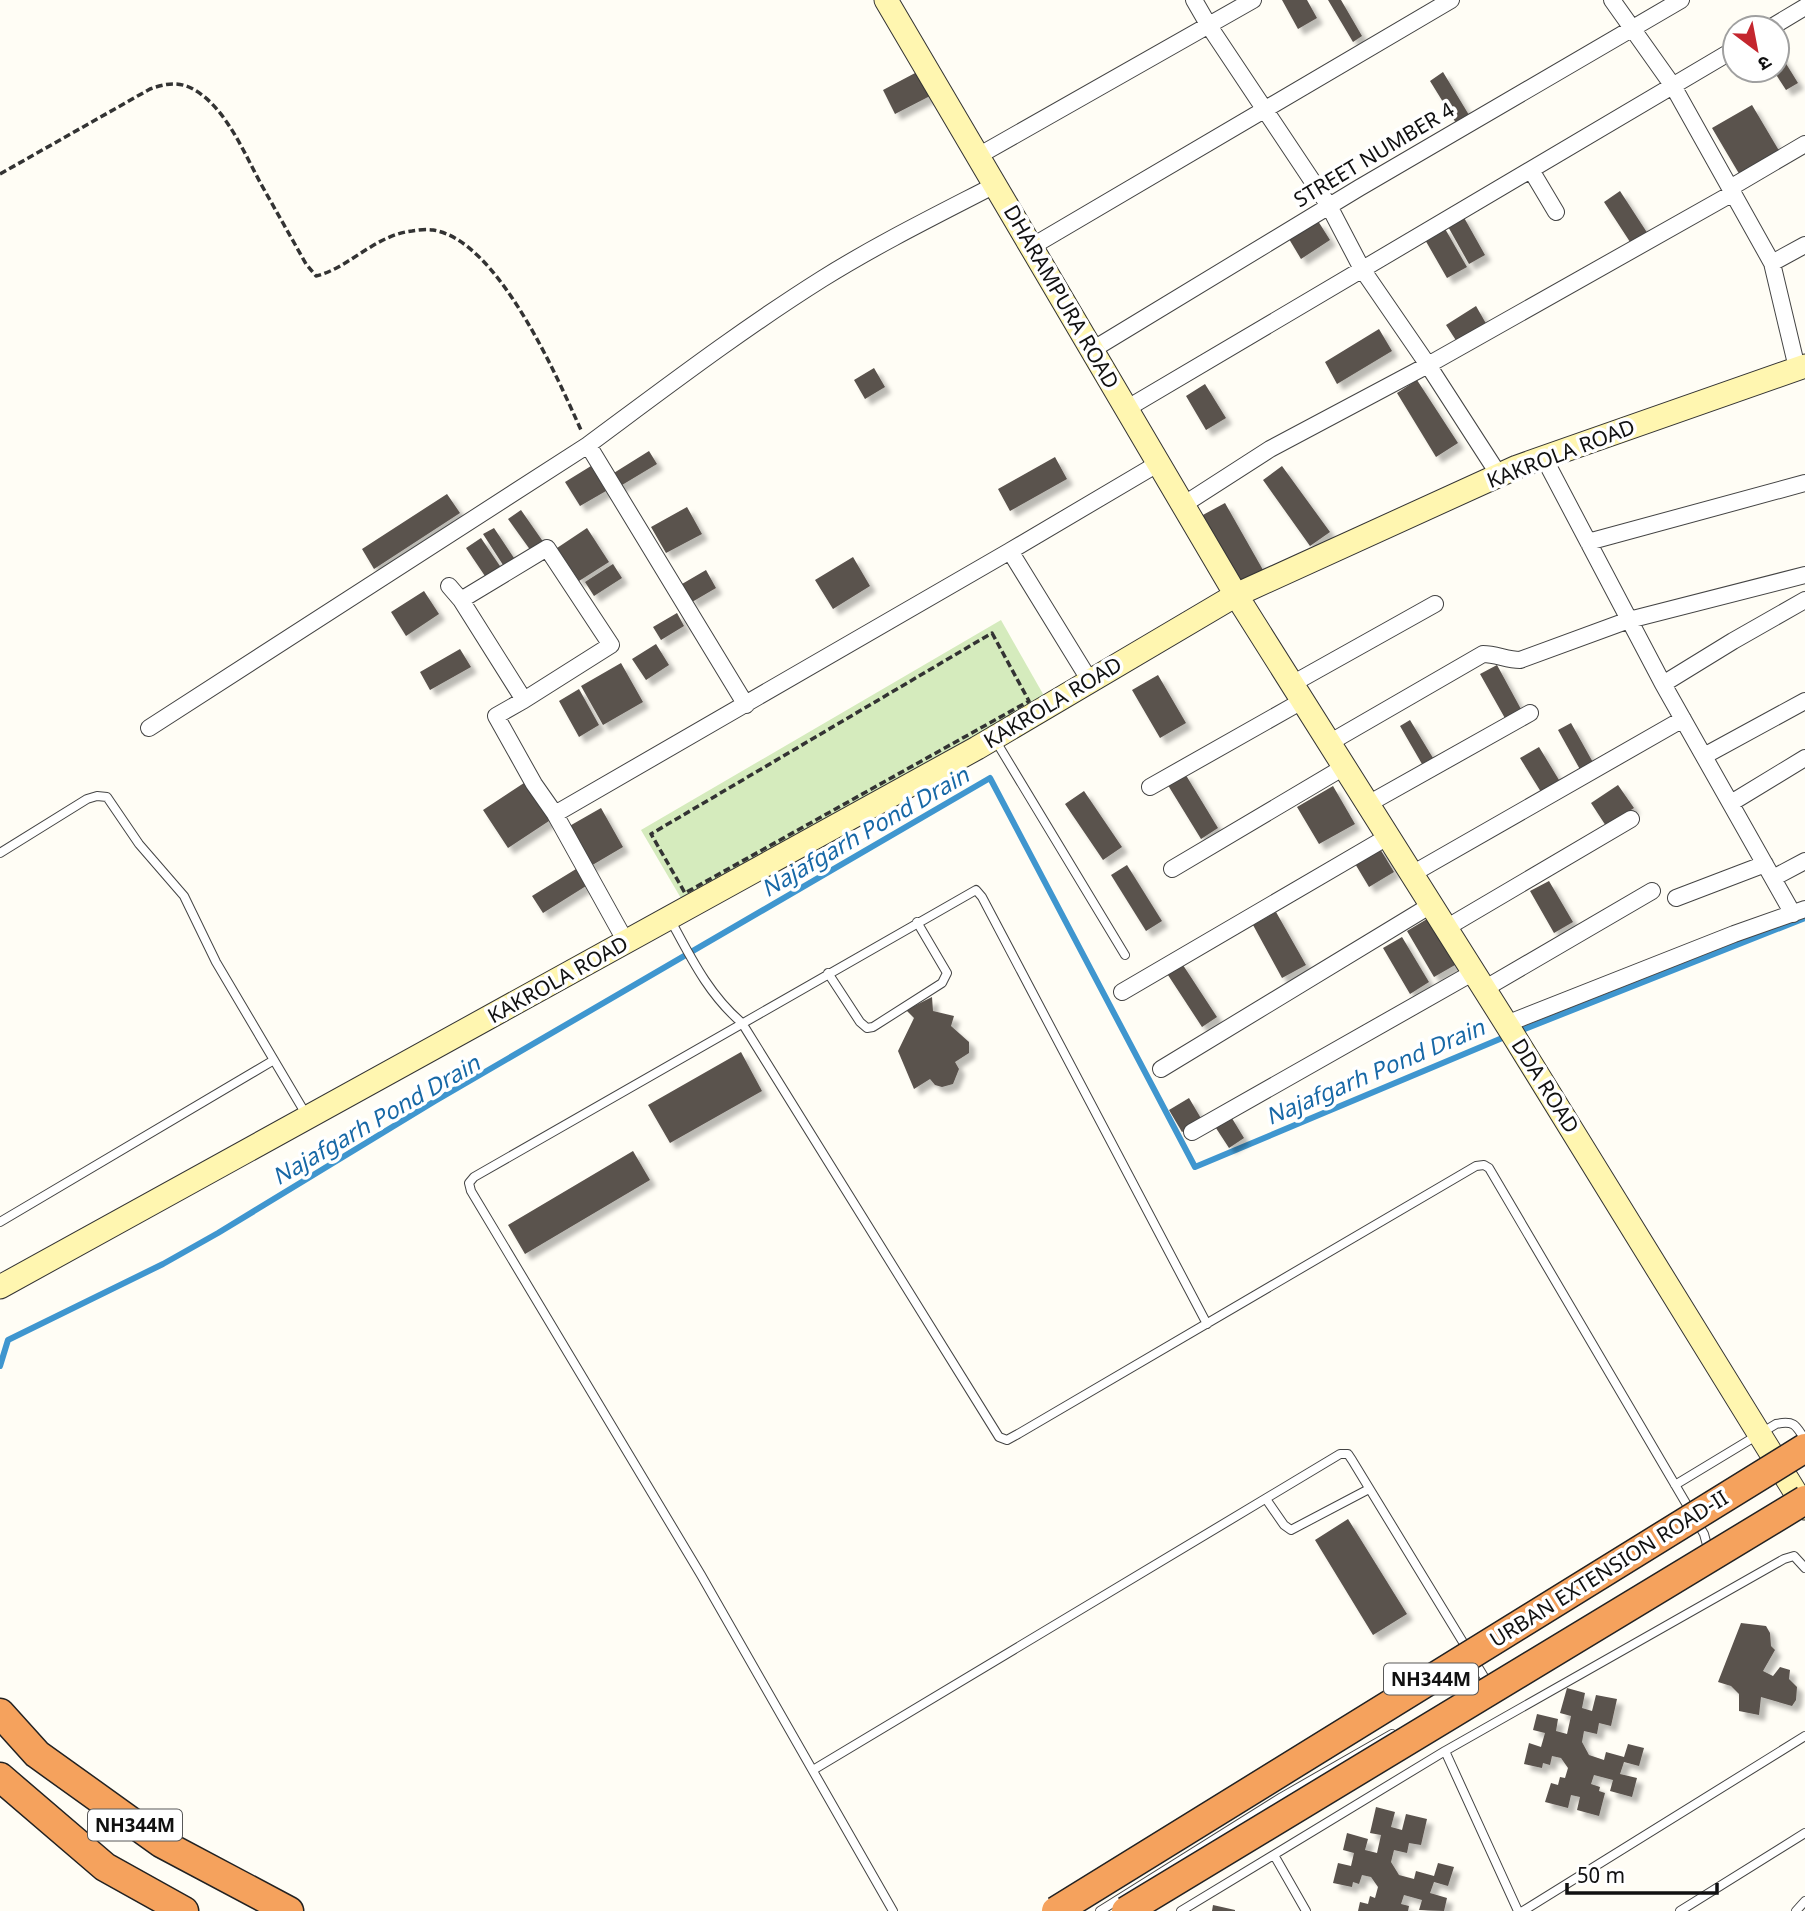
<svg xmlns="http://www.w3.org/2000/svg" width="1805" height="1911" viewBox="0 0 1805 1911" font-family="Georgia,'Noto Sans Devanagari',serif">
  <style>
    .green { fill: #d5ebbd }
    .lines { fill: none; stroke-linecap: round; stroke-linejoin: round }
    .stream { stroke: #3f96cf; stroke-width: 6 }
    .building { fill: #5a524d; filter: url(#shadow) }
    .lane-casing { stroke: #444; stroke-width: 10 }
    .street-casing { stroke: #444; stroke-width: 18 }
    .secondary-casing { stroke: #333; stroke-width: 25 }
    .highway-casing { stroke: #222; stroke-width: 31 }
    .path { stroke: #333; stroke-width: 3.5; stroke-dasharray: 7 3.5; stroke-linecap: butt }
    .lane { stroke: #fff; stroke-width: 8 }
    .street { stroke: #fff; stroke-width: 16 }
    .secondary { stroke: #fff6b0; stroke-width: 23 }
    .highway { stroke: #f5a25d; stroke-width: 28 }
    .highway-bridge-casing { stroke: #222; stroke-width: 31; stroke-linecap: butt }
    .highway-bridge { stroke: #f5a25d; stroke-width: 28 }
    .labels { text-anchor: middle; stroke-width: 7; stroke-linejoin: round; paint-order: stroke }
    .shield { fill: #fff; stroke: #585858; stroke-width: 2 }
    .shield-label { font-size: 19px; font-weight: bold; fill: #111 }
    .street-label { font-size: 21px; fill: #111; stroke: #fff }
    .water-label { font-size: 23px; font-style: italic; fill: #1768a6; stroke: #fff }
  </style>
  <defs>
    <filter id="shadow"><feDropShadow dx="6" dy="6" stdDeviation="2" flood-color="#0004"/></filter>
  </defs>
  <rect width="100%" height="100%" fill="#fffdf5"/>
  <path class="green" d="M 1001,620 L 1047,701 L 682,900 L 641,830 Z"/>
  <g class="lines">
    <path class="stream" d="M 1517,1032 L 1805,918
      M 0,1366 L 8,1340 L 163,1264 L 218,1233 L 435,1101 L 990,778 L 1195,1167 L 1507,1036"/>
  </g>
  <path class="building" d="M 1282,0 L 1307,0 L 1317,18 L 1298,29 Z
    M 1328,0 L 1341,0 L 1362,36 L 1353,42 Z
    M 1777,49 L 1798,83 L 1786,90 L 1773,70 L 1777,70 Z
    M 917,72 L 930,96 L 895,114 L 883,90 Z
    M 1443,72 L 1469,115 L 1456,123 L 1430,81 Z
    M 1752,105 L 1781,154 L 1741,177 L 1712,128 Z
    M 1620,191 L 1648,234 L 1632,245 L 1604,202 Z
    M 1462,214 L 1485,255 L 1469,264 L 1446,223 Z
    M 1318,221 L 1330,240 L 1301,259 L 1289,239 Z
    M 1444,227 L 1467,267 L 1447,278 L 1424,238 Z
    M 1476,306 L 1488,327 L 1459,345 L 1446,325 Z
    M 1379,329 L 1392,351 L 1337,384 L 1325,362 Z
    M 874,368 L 885,387 L 865,399 L 854,380 Z
    M 1417,380 L 1458,443 L 1436,457 L 1397,393 Z
    M 1205,384 L 1226,418 L 1206,430 L 1186,396 Z
    M 649,451 L 657,464 L 617,488 L 609,476 Z
    M 1055,457 L 1067,479 L 1010,511 L 998,489 Z
    M 591,466 L 606,491 L 580,506 L 565,482 Z
    M 1282,466 L 1330,532 L 1310,546 L 1263,480 Z
    M 447,494 L 460,513 L 374,569 L 362,549 Z
    M 1225,503 L 1267,577 L 1242,590 L 1201,516 Z
    M 687,507 L 702,534 L 666,553 L 651,527 Z
    M 521,510 L 544,543 L 531,551 L 508,519 Z
    M 494,528 L 516,561 L 505,568 L 483,534 Z
    M 587,528 L 609,562 L 579,581 L 557,548 Z
    M 481,538 L 502,569 L 487,579 L 466,548 Z
    M 853,557 L 870,586 L 833,609 L 815,580 Z
    M 613,564 L 622,578 L 594,596 L 585,582 Z
    M 706,570 L 716,588 L 692,602 L 682,584 Z
    M 424,591 L 439,614 L 406,636 L 391,612 Z
    M 677,613 L 684,626 L 661,640 L 653,627 Z
    M 656,644 L 669,665 L 646,680 L 632,659 Z
    M 460,649 L 471,667 L 430,690 L 420,672 Z
    M 621,663 L 643,702 L 603,725 L 581,686 Z
    M 1497,665 L 1522,711 L 1506,720 L 1480,674 Z
    M 1158,675 L 1186,723 L 1160,738 L 1132,690 Z
    M 579,689 L 599,725 L 579,737 L 559,701 Z
    M 1410,720 L 1433,758 L 1422,764 L 1400,726 Z
    M 1571,723 L 1595,766 L 1582,773 L 1558,730 Z
    M 1539,747 L 1559,780 L 1541,792 L 1520,758 Z
    M 1184,772 L 1218,828 L 1201,839 L 1166,782 Z
    M 527,781 L 552,819 L 508,848 L 483,810 Z
    M 1618,785 L 1634,808 L 1606,826 L 1591,803 Z
    M 1333,786 L 1355,824 L 1319,844 L 1297,807 Z
    M 1084,791 L 1122,847 L 1103,860 L 1065,804 Z
    M 601,808 L 623,847 L 589,867 L 566,828 Z
    M 1379,847 L 1394,872 L 1369,887 L 1354,862 Z
    M 1127,865 L 1162,921 L 1146,931 L 1111,875 Z
    M 576,869 L 586,886 L 543,913 L 532,896 Z
    M 1549,881 L 1573,922 L 1554,933 L 1530,891 Z
    M 1276,912 L 1306,965 L 1282,978 L 1253,925 Z
    M 1427,919 L 1455,965 L 1434,977 L 1407,931 Z
    M 1402,937 L 1429,982 L 1410,994 L 1383,948 Z
    M 1181,962 L 1217,1017 L 1202,1027 L 1166,972 Z
    M 932,997 L 933,1011 L 954,1016 L 951,1026 L 969,1042 L 969,1053 L 955,1062 L 959,1069 L 953,1084 L 942,1087 L 935,1085 L 930,1079 L 914,1089 L 898,1051 L 914,1018 L 906,1010 Z
    M 741,1052 L 762,1091 L 670,1143 L 648,1105 Z
    M 1189,1098 L 1202,1120 L 1182,1132 L 1169,1110 Z
    M 1230,1115 L 1244,1138 L 1229,1148 L 1214,1125 Z
    M 633,1151 L 650,1180 L 525,1254 L 508,1225 Z
    M 1348,1519 L 1407,1614 L 1373,1635 L 1315,1540 Z
    M 1741,1623 L 1766,1626 L 1770,1633 L 1771,1646 L 1775,1650 L 1763,1671 L 1773,1676 L 1780,1667 L 1790,1670 L 1789,1679 L 1797,1687 L 1796,1700 L 1792,1706 L 1761,1697 L 1759,1715 L 1739,1711 L 1739,1694 L 1731,1686 L 1718,1682 Z
    M 1567,1688 L 1585,1693 L 1582,1708 L 1592,1711 L 1596,1695 L 1617,1699 L 1611,1726 L 1599,1723 L 1597,1734 L 1584,1731 L 1582,1742 L 1589,1755 L 1604,1760 L 1606,1752 L 1624,1757 L 1628,1744 L 1644,1748 L 1639,1766 L 1624,1762 L 1620,1774 L 1637,1778 L 1632,1797 L 1610,1791 L 1613,1780 L 1594,1775 L 1591,1784 L 1600,1787 L 1599,1791 L 1605,1793 L 1599,1816 L 1577,1810 L 1580,1797 L 1571,1795 L 1568,1808 L 1545,1802 L 1551,1783 L 1558,1785 L 1560,1777 L 1565,1778 L 1568,1768 L 1561,1758 L 1552,1756 L 1550,1765 L 1543,1763 L 1542,1768 L 1524,1764 L 1529,1743 L 1541,1747 L 1545,1733 L 1533,1730 L 1537,1714 L 1558,1719 L 1556,1731 L 1567,1734 L 1571,1716 L 1560,1713 Z
    M 1376,1807 L 1395,1812 L 1391,1827 L 1402,1830 L 1406,1814 L 1427,1819 L 1421,1845 L 1409,1843 L 1407,1853 L 1394,1850 L 1391,1862 L 1399,1875 L 1414,1879 L 1416,1871 L 1434,1876 L 1438,1863 L 1454,1867 L 1448,1886 L 1434,1882 L 1430,1893 L 1447,1898 L 1444,1911 L 1419,1910 L 1422,1900 L 1404,1895 L 1401,1904 L 1409,1906 L 1408,1911 L 1358,1911 L 1360,1902 L 1368,1904 L 1370,1896 L 1375,1898 L 1378,1887 L 1371,1877 L 1362,1875 L 1359,1884 L 1353,1882 L 1352,1887 L 1333,1883 L 1338,1863 L 1351,1866 L 1354,1853 L 1343,1850 L 1347,1833 L 1368,1839 L 1365,1850 L 1377,1853 L 1381,1835 L 1370,1833 Z
    M 1213,1905 L 1235,1910 L 1235,1911 L 1212,1911 Z"/>
  <g class="lines">
    <defs>
      <path id="lane" d="M 994,738 L 1125,955
        M 0,853 L 87,799 L 97,796 L 107,797 L 139,844 L 184,896 L 216,962 L 307,1116
        M 671,921 C 691,958 709,995 742,1023 L 999,1437 L 1007,1440 L 1018,1434 L 1476,1166 L 1484,1165 L 1489,1168 L 1704,1534 L 1707,1545 L 1705,1552
        M 828,973 L 860,1022 L 867,1028 L 873,1027 L 942,983 L 947,973 L 917,922
        M 0,1222 L 274,1060
        M 1675,1485 L 1776,1424 C 1794,1420 1796,1425 1805,1440
        M 1266,1499 L 1284,1525 L 1291,1530 L 1369,1489
        M 1445,1751 L 1518,1911
        M 813,1770 L 1340,1454 L 1348,1454 L 1352,1460 L 1486,1680
        M 1274,1855 L 1306,1911
        M 893,1911 L 701,1575 L 471,1191 L 469,1183 L 474,1177 L 976,890 L 982,897 L 1207,1324
        M 1100,1911 L 1282,1797 L 1392,1734
        M 1181,1911 L 1445,1751 L 1784,1559 L 1794,1556 L 1805,1568
        M 1523,1911 L 1805,1736
        M 1680,1911 L 1805,1833
        M 1796,1911 L 1805,1901"/>
      <path id="street" d="M 1194,0 L 1209,26 L 1329,206 L 1362,269 L 1428,365 L 1733,193
        M 1612,0 L 1673,86 L 1772,263
        M 1770,28 L 1805,7
        M 978,156 L 1253,0
        M 1531,170 L 1556,212
        M 1730,188 L 1805,144
        M 1031,247 L 1451,0
        M 1092,350 L 1359,188 L 1681,0
        M 1797,368 L 1772,263 L 1805,245
        M 1126,409 L 1735,49
        M 588,445 C 665,388 741,330 822,279 C 878,244 937,215 995,185
        M 1544,458 L 1663,684 L 1793,914
        M 1183,505 L 1270,449 L 1428,365 L 1499,475
        M 1588,542 L 1805,483
        M 1010,551 L 1159,463
        M 449,586 L 461,600 L 524,700 L 496,716 L 534,784 L 555,814 L 626,942
        M 461,600 L 547,548 L 611,645 L 524,700
        M 1292,684 L 1435,604
        M 1663,684 L 1733,641 L 1805,600
        M 149,728 L 588,445 L 746,705
        M 1329,743 L 1483,654 C 1496,654 1507,660 1520,660 L 1629,620 L 1805,575
        M 1704,756 L 1805,701
        M 1150,787 L 1302,701
        M 1731,803 L 1805,758
        M 1368,804 L 1530,713
        M 555,814 L 1010,551 L 1090,681
        M 1172,869 L 1344,767
        M 1412,874 L 1683,719
        M 1773,878 L 1805,861
        M 1676,898 L 1765,864
        M 1446,928 L 1631,819
        M 1484,989 L 1652,891
        M 1122,992 L 1389,836
        M 1506,1024 L 1734,934 L 1805,909
        M 1161,1069 L 1431,905
        M 1192,1132 L 1474,972"/>
      <path id="secondary" d="M 886,0 L 1236,595 L 1512,1033 L 1805,1508
        M 0,1287 L 977,748 L 1236,595 L 1517,467 L 1805,366"/>
      <path id="highway" d="M 0,1713 L 37,1754 L 161,1843 L 289,1911
        M 0,1777 L 105,1867 L 184,1911"/>
    </defs>
    <use href="#lane" class="lane-casing"/>
    <use href="#street" class="street-casing"/>
    <use href="#secondary" class="secondary-casing"/>
    <use href="#highway" class="highway-casing"/>
    <path class="path" d="M 0,174 L 150,89 C 164,84 177,81 191,88 C 225,105 244,153 261,184 C 276,211 291,237 306,264 L 316,276 C 349,268 375,235 412,231 C 418,230 427,229 433,230 C 498,240 557,377 581,430
      M 992,633 L 1029,701 L 685,893 L 651,834 Z"/>
    <use href="#lane" class="lane"/>
    <use href="#street" class="street"/>
    <use href="#secondary" class="secondary"/>
    <use href="#highway" class="highway"/>
    <defs>
      <path id="highway-bridge" d="M 1056,1911 L 1805,1448
        M 1126,1911 L 1805,1500"/>
    </defs>
    <use href="#highway-bridge" class="highway-bridge-casing"/>
    <use href="#highway-bridge" class="highway-bridge"/>
  </g>
  <g class="labels">
    <g class="shield">
      <rect x="1384" y="1663.5" width="94" height="31" rx="5"/>
      <rect x="88" y="1809.5" width="94" height="31" rx="5"/>
    </g>
    <g class="shield-label">
      <text x="1431" y="1686">NH344M</text>
      <text x="135" y="1832">NH344M</text>
    </g>
    <g class="street-label">
      <text transform="translate(1374 155) rotate(-31)" y="7">STREET NUMBER 4</text>
      <text transform="translate(1061 297) rotate(60)" y="7">DHARAMPURA ROAD</text>
      <text transform="translate(1561 454) rotate(-21)" y="7">KAKROLA ROAD</text>
      <text transform="translate(1053 703) rotate(-31)" y="7">KAKROLA ROAD</text>
      <text transform="translate(558 980) rotate(-29)" y="7">KAKROLA ROAD</text>
      <text transform="translate(1545 1086) rotate(58)" y="7">DDA ROAD</text>
      <text transform="translate(1609 1569) rotate(-32)" y="7">URBAN EXTENSION ROAD-II</text>
    </g>
    <g class="water-label">
      <text transform="translate(865 832) rotate(-30)" y="8">Najafgarh Pond Drain</text>
      <text transform="translate(1375 1072) rotate(-23)" y="8">Najafgarh Pond Drain</text>
      <text transform="translate(376 1120) rotate(-30)" y="8">Najafgarh Pond Drain</text>
    </g>
  </g>
  <g transform="translate(1756 49) rotate(148)"><circle r="33" fill="#ffffff" stroke="#a0a0a0" stroke-width="2"/>
  <path d="M0-5L12 26L0 18L-12 26Z" fill="#c4262e"/>
  <text y="-10" font-size="19" font-weight="bold" text-anchor="middle" fill="#111111">उ</text>
  </g>
  <path d="M1567 1883v10h150v-10" fill="none" stroke="#111111" stroke-width="3.5"/>
  <text x="1577" y="1883" font-size="21" fill="#111111" stroke="#ffffff" stroke-width="5" paint-order="stroke">50 m</text>
</svg>
